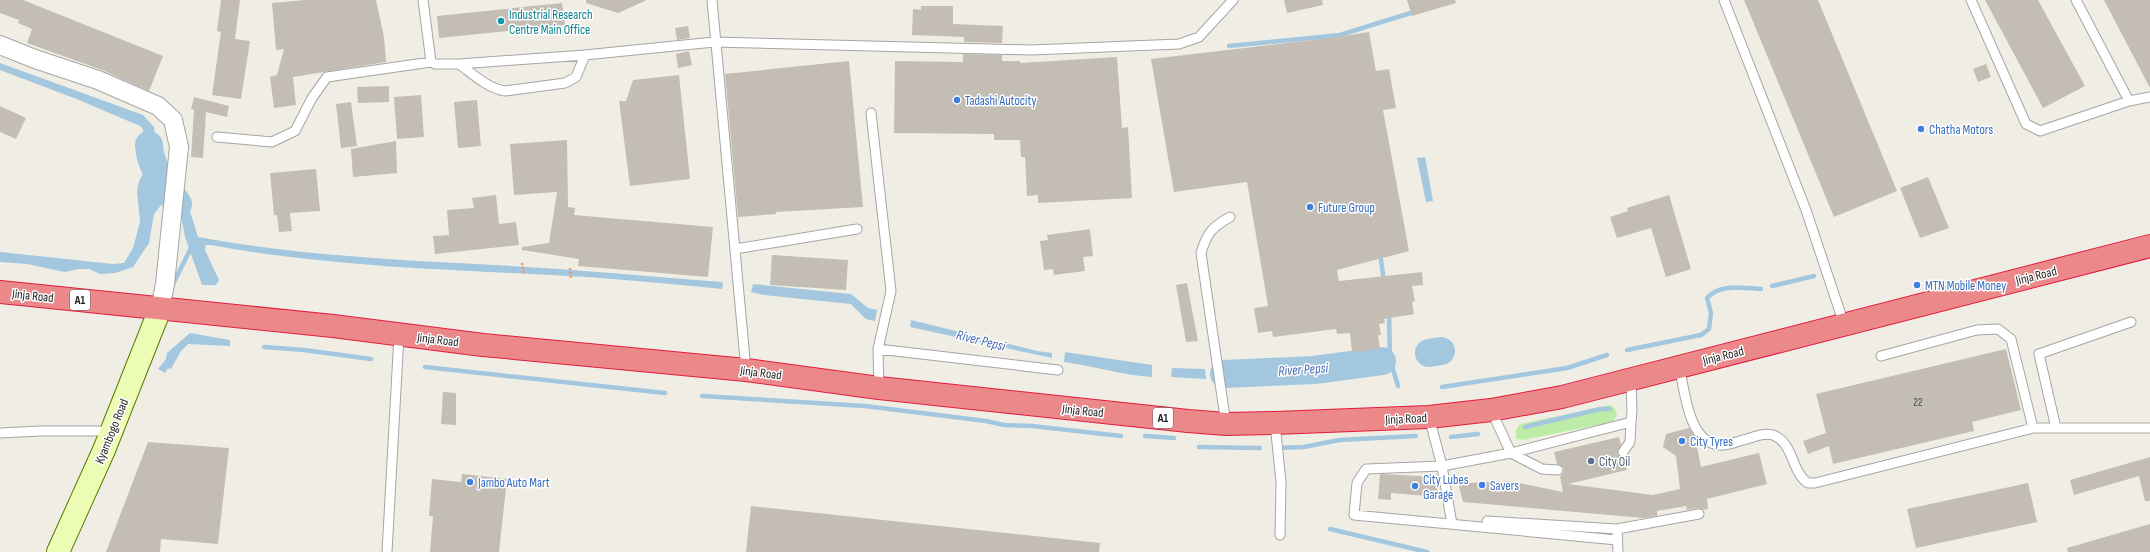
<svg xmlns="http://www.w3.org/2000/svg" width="2150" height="552" viewBox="0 0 2150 552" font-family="'Sofia Sans Condensed',sans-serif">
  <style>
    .grass { fill: #bdeca7 }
    .water { fill: #a2c7df }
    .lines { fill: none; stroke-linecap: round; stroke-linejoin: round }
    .stream { stroke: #a2c7df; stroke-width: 4.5 }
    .river { stroke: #a2c7df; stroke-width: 28 }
    .building { fill: #c4bdb3 }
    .lane-casing { stroke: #a5a5a5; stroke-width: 11 }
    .street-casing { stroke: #a5a5a5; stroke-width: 20 }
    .secondary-casing { stroke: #587b00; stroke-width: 24 }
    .highway-casing { stroke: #e21c3e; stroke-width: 24 }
    .path { stroke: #ff9066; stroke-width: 2.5; stroke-dasharray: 2 2; stroke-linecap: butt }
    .lane { stroke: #fff; stroke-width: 9 }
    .street { stroke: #fff; stroke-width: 18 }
    .secondary { stroke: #ecfcb5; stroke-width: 22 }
    .highway { stroke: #eb888a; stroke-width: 22 }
    .culture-dot { fill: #0f9aa8; stroke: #fff; stroke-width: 1.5 }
    .shop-dot { fill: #3f7fe0; stroke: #fff; stroke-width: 1.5 }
    .service-dot { fill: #5c6f8a; stroke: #fff; stroke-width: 1.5 }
    .labels { text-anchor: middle; stroke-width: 3; stroke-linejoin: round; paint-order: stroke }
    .number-label { font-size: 11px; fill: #484643 }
    .shield { fill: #fff; stroke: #626262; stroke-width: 1 }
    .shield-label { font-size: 12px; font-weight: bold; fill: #1e1e1e }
    .culture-label { font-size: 13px; fill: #0d838f; stroke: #fff; text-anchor: start }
    .shop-label { font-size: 13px; fill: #366cbe; stroke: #fff; text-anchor: start }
    .street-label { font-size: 13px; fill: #1e1e1e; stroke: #fff }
    .service-label { font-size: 13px; fill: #4e5e75; stroke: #fff; text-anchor: start }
    .water-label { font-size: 14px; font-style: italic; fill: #466ab2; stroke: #fff }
  </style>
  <rect width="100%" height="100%" fill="#f0eee4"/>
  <path class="grass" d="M 1610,405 L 1615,409 L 1617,415 L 1613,422 L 1523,440 L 1516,439 L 1516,430 L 1520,424 Z"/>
  <path class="water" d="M 0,63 L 143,115 L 154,127 L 159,166 L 163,174 L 161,205 L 154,214 L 149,243 L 133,267 L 115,273 L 100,274 L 89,269 L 79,269 L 65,272 L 27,264 L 0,262 L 0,252 L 113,264 L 124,263 L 133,248 L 140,222 L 137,191 L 139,181 L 144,172 L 143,129 L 140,126 L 79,100 L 0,70 Z
    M 1425,157 L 1433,201 L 1426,202 L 1417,158 Z
    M 180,198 L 190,211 L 198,237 C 297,255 394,260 495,265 C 571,269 646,276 721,282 L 723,283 L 722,289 C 665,283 608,278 551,275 C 436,269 323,266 211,245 L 206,245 L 205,250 L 219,280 L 216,285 L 202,285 L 185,237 L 181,215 L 178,209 Z
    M 753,284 L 851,294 L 868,308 L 877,310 L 875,321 L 866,319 L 851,304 L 764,295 L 751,292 Z
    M 911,320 L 1037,351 L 1052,353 L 1052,358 L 910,327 Z
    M 190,333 L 230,340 L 230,346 L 188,344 L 181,351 L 171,369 L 168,368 L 165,373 L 158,369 L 166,359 L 167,353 Z
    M 1065,352 L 1152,365 L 1152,377 C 1122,375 1094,366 1064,362 Z
    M 1382,357 L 1382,365 L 1318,373 L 1317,365 Z
    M 1302,363 L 1303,374 L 1225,379 L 1225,370 Z
    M 1172,368 L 1205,369 L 1206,379 L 1171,377 Z"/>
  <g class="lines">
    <path class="stream" d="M 1229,46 L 1340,35 L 1417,11
      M 1380,253 L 1384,281
      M 172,286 L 192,246
      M 1772,286 L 1814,276
      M 1389,312 L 1390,359 L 1398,386
      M 264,347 L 304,350 L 371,359
      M 1627,350 L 1701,335 L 1709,329 L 1711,313 L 1707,298 C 1720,283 1743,288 1761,289
      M 425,367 L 665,393
      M 1442,387 L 1567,368 L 1607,355
      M 702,396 L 865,406 L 986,421 L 1004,425 L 1032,426 L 1121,436
      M 1525,427 L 1600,409 L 1610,409
      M 1145,436 L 1174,438
      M 1451,437 L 1478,434
      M 1199,447 L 1260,448
      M 1278,448 L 1304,447 L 1339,440 L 1416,436
      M 1330,529 L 1427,552"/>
    <path class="river" d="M 149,145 C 150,168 166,186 178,204
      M 1429,353 L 1441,351
      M 1224,374 L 1314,370 L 1382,361"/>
  </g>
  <path class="building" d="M 0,0 L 23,0 L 163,56 L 149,91 L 102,70 L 27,43 L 32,29 L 18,23 L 19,20 L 0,13 Z
    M 221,0 L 240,0 L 235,39 L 250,41 L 241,99 L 212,95 L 221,32 L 217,31 Z
    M 305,0 L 376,0 L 384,37 L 386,62 L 293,77 L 296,105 L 274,108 L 270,77 L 277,75 L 284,49 L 276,50 L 272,3 Z
    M 586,0 L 647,0 L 618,13 L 586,3 Z
    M 1284,0 L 1322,0 L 1323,5 L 1287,13 Z
    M 1407,0 L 1455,0 L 1456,3 L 1412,16 Z
    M 1744,0 L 1818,0 L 1897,191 L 1834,217 Z
    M 1985,0 L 2038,0 L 2085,86 L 2043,108 Z
    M 2104,0 L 2150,0 L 2150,88 Z
    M 562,3 L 565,25 L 439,38 L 437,16 Z
    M 921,6 L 953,6 L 953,24 L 1003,26 L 1002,43 L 964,42 L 964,37 L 912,35 L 913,9 L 921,10 Z
    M 688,26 L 690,38 L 677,40 L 675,28 Z
    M 1369,32 L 1376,71 L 1389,69 L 1396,108 L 1383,110 L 1409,251 L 1337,270 L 1339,281 L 1422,272 L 1423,285 L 1412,286 L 1415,301 L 1412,302 L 1414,314 L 1384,319 L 1385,323 L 1379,324 L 1381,335 L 1378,335 L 1380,349 L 1352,352 L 1350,333 L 1337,334 L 1336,329 L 1273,337 L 1272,331 L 1258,333 L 1254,308 L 1268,306 L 1247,182 L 1174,192 L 1151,59 L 1337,37 Z
    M 689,51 L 692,65 L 678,68 L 676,54 Z
    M 963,54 L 1002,55 L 1002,61 L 1020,61 L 1020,63 L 1117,57 L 1122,128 L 1128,127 L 1132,198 L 1038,203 L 1038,195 L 1027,196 L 1025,157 L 1021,157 L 1020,140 L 994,140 L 994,134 L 894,133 L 895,61 L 963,62 Z
    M 849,61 L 863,207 L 776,212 L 776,214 L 738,217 L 725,74 Z
    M 1986,64 L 1991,77 L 1978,82 L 1973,69 Z
    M 679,75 L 690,179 L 630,186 L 619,101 L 626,101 L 633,80 Z
    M 389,86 L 389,102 L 358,103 L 357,87 Z
    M 421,95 L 424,137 L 397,139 L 394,97 Z
    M 194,97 L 229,106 L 227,117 L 206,112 L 203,158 L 191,157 L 194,110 L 191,109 Z
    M 477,100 L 481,146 L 458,148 L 454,102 Z
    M 351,102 L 357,146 L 341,148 L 336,104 Z
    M 0,106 L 26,118 L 16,139 L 0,132 Z
    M 567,140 L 568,207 L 575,208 L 574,215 L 713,227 L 708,277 L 578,266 L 579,259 L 522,250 L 522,247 L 549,243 L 557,192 L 514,195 L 510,144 Z
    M 396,141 L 397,173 L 353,177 L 351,149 Z
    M 316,169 L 320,211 L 290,213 L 292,231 L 279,232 L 277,215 L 274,215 L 270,173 Z
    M 1928,177 L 1949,228 L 1920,238 L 1900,188 Z
    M 496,195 L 499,224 L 516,222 L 519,245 L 435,254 L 433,236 L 449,235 L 447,210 L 474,208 L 472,198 Z
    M 1669,195 L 1691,269 L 1666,277 L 1651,228 L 1617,238 L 1610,217 L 1628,211 L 1627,208 Z
    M 1090,229 L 1093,256 L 1083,257 L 1085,271 L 1054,275 L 1053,269 L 1044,270 L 1040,241 L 1048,240 L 1047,235 Z
    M 772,255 L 848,260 L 846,290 L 770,285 Z
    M 1187,283 L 1198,341 L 1186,342 L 1176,285 Z
    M 2006,349 L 2021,410 L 1972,422 L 1974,431 L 1833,464 L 1829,446 L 1808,454 L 1803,441 L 1826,433 L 1816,394 Z
    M 443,392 L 456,393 L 456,425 L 441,424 Z
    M 1689,428 L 1695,437 L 1701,467 L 1759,453 L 1767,484 L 1707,499 L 1708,509 L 1704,510 L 1698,508 L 1687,510 L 1686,506 L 1657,511 L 1657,516 L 1643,518 L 1463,502 L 1459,486 L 1469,483 L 1509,481 L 1563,492 L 1560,476 L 1563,473 L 1564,468 L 1557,464 L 1554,452 L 1619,437 L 1621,445 L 1617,454 L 1624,458 L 1627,470 L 1568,484 L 1653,495 L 1680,489 L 1676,456 L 1663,447 L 1666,434 Z
    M 148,442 L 229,448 L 218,544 L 161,539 L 160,552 L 106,552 Z
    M 2150,457 L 2150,501 L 2145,501 L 2139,476 L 2074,495 L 2070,480 Z
    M 462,474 L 507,479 L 499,552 L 430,552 L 433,516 L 429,516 L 432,479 L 461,482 Z
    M 1380,474 L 1438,477 L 1437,497 L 1391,493 L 1391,500 L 1378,499 Z
    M 2028,483 L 2037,522 L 1916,548 L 1907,509 Z
    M 751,506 L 1100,543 L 1099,552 L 746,552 Z
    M 2150,524 L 2150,552 L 2068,552 L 2067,548 Z"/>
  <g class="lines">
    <defs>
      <path id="lane" d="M 423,0 L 431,62
        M 712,0 L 746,370
        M 1724,0 L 1806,210 L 1844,324
        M 1971,0 L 2026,124 L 2040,131 L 2129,101
        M 2076,0 L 2129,101 L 2150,97
        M 459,64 C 473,74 487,88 505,91 L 565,83 L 576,77 L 585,55
        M 871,113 L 891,291 L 878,349 L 879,388
        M 217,137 L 272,142 L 295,131 L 312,98 L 327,77 L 431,62 L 435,64 L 459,64 L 585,55 L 714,42 L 1031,50 L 1179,44 L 1199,37 L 1233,0
        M 735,249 L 857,229
        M 878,349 L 1058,370
        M 1881,356 L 1977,330 L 1998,329 L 2011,339 L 2033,428
        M 1679,366 C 1685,391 1688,442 1719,445 C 1726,446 1736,442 1743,440 C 1752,438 1763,432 1773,435 C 1794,443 1791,472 1808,483 L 1815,483 L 2033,428 L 2150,428
        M 1491,410 L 1511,453 L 1631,422 L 1632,411 L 1631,379
        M 1429,417 L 1442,466 L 1366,469 L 1357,483 L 1354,515 L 1617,540
        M 1275,423 L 1281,482 L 1280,535
        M 1226,424 L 1201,253 C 1207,233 1212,227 1230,217
        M 2056,428 L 2039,354 L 2131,322
        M 0,433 L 40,431 L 111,431
        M 1623,452 L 1630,442 L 1631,422
        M 1487,521 L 1617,529
        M 1452,524 L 1442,466 L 1511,453 L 1542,469 L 1558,470
        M 387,552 L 399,335
        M 1618,552 L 1617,529 L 1699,514"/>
      <path id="street" d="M 0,45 L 35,59 L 98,80 L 158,106 L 173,120 L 179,147 L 165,284 L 160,309"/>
      <path id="secondary" d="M 58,552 L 104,450 L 160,309"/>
      <path id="highway" d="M 0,292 L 333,326 L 483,345 L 746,370 L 879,388 L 1188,421 L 1226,424 L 1275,423 L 1429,417 L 1491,410 L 1562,397 L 2150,246"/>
    </defs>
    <use href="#lane" class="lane-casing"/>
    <use href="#street" class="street-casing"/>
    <use href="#secondary" class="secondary-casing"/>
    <use href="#highway" class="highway-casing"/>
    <path class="path" d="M 522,263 L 524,275
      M 570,268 L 571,279"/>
    <use href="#lane" class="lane"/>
    <use href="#street" class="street"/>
    <use href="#secondary" class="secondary"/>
    <use href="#highway" class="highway"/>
  </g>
  <circle class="culture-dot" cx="501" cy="21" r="4"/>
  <g class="shop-dot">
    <circle cx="957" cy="100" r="4"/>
    <circle cx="1921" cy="129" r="4"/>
    <circle cx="1310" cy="207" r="4"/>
    <circle cx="1917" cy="285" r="4"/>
    <circle cx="1682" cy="441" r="4"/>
    <circle cx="470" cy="482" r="4"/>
    <circle cx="1482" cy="485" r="4"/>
    <circle cx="1415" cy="486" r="4"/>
  </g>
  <circle class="service-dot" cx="1591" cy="461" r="4"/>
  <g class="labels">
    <g class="number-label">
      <text x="1918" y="406">22</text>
    </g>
    <g class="shield">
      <rect x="70" y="290" width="20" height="20" rx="3"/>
      <rect x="1153" y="408" width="20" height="20" rx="3"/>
    </g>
    <g class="shield-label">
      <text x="80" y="304">A1</text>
      <text x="1163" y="422">A1</text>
    </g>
    <g class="culture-label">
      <text x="509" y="19">Industrial Research<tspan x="509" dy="15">Centre Main Office</tspan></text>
    </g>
    <g class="shop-label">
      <text x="965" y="105">Tadashi Autocity</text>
      <text x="1929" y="134">Chatha Motors</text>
      <text x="1318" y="212">Future Group</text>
      <text x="1925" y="290">MTN Mobile Money</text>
      <text x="1690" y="446">City Tyres</text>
      <text x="1423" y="484">City Lubes<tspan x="1423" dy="15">Garage</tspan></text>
      <text x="478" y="487">Jambo Auto Mart</text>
      <text x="1490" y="490">Savers</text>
    </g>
    <g class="street-label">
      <text transform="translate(2036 275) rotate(-14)" y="5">Jinja Road</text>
      <text transform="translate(33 295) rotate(6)" y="5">Jinja Road</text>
      <text transform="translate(438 339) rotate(7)" y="5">Jinja Road</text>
      <text transform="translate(1723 355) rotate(-14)" y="5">Jinja Road</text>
      <text transform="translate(761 372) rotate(7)" y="5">Jinja Road</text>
      <text transform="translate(1083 410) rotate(6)" y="5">Jinja Road</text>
      <text transform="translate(1406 418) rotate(-3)" y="5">Jinja Road</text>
      <text transform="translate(111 431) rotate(-68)" y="5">Kyambogo Road</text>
    </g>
    <g class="service-label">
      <text x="1599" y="466">City Oil</text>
    </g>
    <g class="water-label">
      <text transform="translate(981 340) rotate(14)" y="5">River Pepsi</text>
      <text transform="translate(1303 369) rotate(-4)" y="5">River Pepsi</text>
    </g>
  </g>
</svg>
